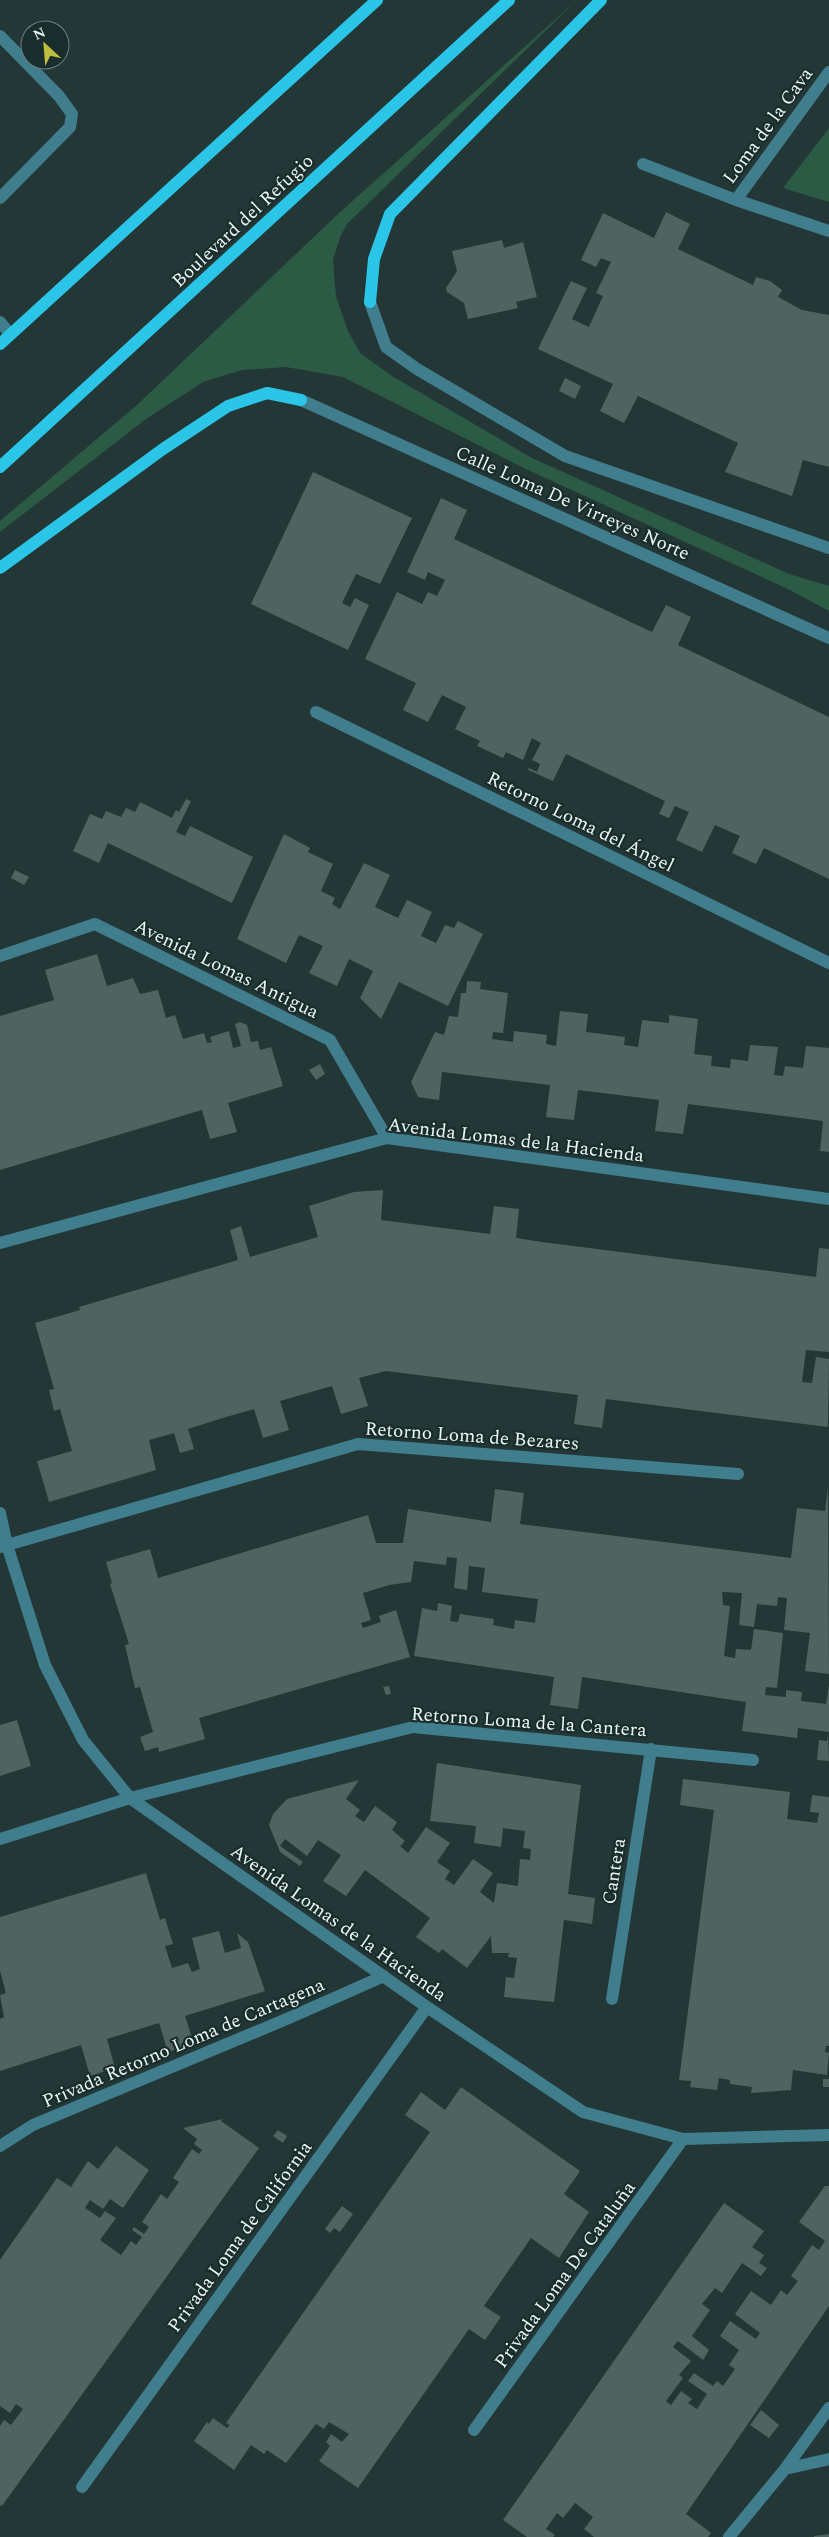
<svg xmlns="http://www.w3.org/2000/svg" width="829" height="2537" viewBox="0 0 829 2537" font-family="Spectral,serif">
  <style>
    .green { fill: #2c5b45 }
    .building { fill: #50635f }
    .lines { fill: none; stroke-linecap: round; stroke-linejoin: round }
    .service { stroke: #407d8d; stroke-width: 12 }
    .minor { stroke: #407d8d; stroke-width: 12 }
    .tertiary { stroke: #407d8d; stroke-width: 12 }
    .primary { stroke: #2bc6e7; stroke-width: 12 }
    .labels { text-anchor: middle; stroke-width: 4.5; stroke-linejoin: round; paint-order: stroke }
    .street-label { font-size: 19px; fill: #ebf7f7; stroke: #1a2d2d }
  </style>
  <rect width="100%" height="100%" fill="#243737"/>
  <path class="green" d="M 577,0 L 347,224 L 340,237 L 333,260 L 336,297 L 348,331 L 360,353 L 392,376 L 532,458 L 789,574 L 829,586 L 829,611 L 790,590 L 528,470 L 343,377 L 286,367 L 242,370 L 203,382 L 146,419 L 0,532 L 0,521 L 137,405 L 338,214 Z
    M 829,128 L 829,202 L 783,188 Z"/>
  <path class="building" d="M 666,212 L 690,224 L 678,249 L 753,285 L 756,277 L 770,281 L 782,290 L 778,297 L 802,310 L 829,315 L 829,467 L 803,460 L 792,496 L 725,472 L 738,443 L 638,396 L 624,423 L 600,411 L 613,384 L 538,349 L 571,281 L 587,288 L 572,319 L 589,327 L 603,296 L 596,293 L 611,262 L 601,258 L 596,267 L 581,260 L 603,213 L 654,238 Z
    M 502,240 L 504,248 L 523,242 L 537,297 L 516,302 L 518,308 L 468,319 L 464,303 L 447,292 L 446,288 L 457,271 L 452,251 Z
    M 565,378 L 581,386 L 575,399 L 559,391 Z
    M 313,472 L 412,518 L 380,584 L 356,574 L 342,603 L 350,607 L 355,598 L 369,605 L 348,650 L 251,604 Z
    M 441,498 L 467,510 L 454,539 L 652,632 L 666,605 L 691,617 L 678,645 L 829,717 L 829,879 L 764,848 L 756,864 L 732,853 L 740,836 L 715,825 L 702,852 L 676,840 L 689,812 L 675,806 L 669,818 L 659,814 L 665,801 L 566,754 L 553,781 L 528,770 L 529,768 L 537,772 L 540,764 L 532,760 L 541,743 L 532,738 L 523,760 L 506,752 L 503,758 L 477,746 L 480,741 L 455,729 L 466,707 L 442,695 L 428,722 L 403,710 L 416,683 L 365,659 L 397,592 L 422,604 L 428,592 L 437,596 L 445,580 L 428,572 L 425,580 L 407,572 Z
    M 186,799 L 191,801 L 176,832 L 185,836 L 190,826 L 253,857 L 232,903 L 108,843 L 99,863 L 73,851 L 90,814 L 102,819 L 106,811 L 121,817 L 126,808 L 135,812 L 140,802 L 172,818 L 176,810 L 179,812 Z
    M 284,834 L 310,848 L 308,852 L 333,864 L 321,891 L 335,898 L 332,904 L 340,909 L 364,863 L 390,875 L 375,907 L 398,918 L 407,900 L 432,912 L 421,936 L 436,943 L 445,925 L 454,928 L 458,921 L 483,934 L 448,1006 L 399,982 L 381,1019 L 360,998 L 373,971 L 349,959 L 337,986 L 309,973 L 323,946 L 299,935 L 286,963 L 237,939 Z
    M 15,870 L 29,877 L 24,885 L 11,878 Z
    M 97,954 L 107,986 L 133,978 L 140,994 L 158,990 L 166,1018 L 175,1015 L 183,1039 L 204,1033 L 207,1043 L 212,1042 L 210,1037 L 229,1031 L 233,1048 L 241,1046 L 235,1024 L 240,1022 L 247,1025 L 251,1042 L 258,1041 L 260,1050 L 271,1047 L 283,1086 L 228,1103 L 237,1132 L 210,1139 L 202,1110 L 0,1170 L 0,1016 L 54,1000 L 45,970 Z
    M 467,981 L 481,982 L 480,989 L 508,993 L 503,1033 L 493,1032 L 492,1039 L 513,1042 L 514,1031 L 547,1035 L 546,1044 L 556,1046 L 560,1011 L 588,1014 L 586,1032 L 625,1037 L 624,1045 L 638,1047 L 642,1020 L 669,1023 L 669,1015 L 698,1019 L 694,1054 L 712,1056 L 711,1066 L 730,1068 L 731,1059 L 748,1061 L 750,1045 L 778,1047 L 774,1075 L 783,1076 L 785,1066 L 803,1068 L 806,1046 L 829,1048 L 829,1152 L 820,1151 L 823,1121 L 688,1104 L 683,1134 L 655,1131 L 659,1100 L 578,1090 L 574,1120 L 546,1117 L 550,1085 L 442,1072 L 439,1100 L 418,1097 L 411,1082 L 435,1032 L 444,1035 L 449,1016 L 458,1017 L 461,993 L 466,993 Z
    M 320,1064 L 325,1074 L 316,1080 L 309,1070 Z
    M 383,1190 L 381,1220 L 490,1234 L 494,1206 L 519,1209 L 516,1238 L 542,1242 L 816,1277 L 819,1248 L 829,1249 L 829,1352 L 806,1350 L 802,1382 L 812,1383 L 816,1357 L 829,1359 L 828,1427 L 606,1399 L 602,1428 L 574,1424 L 578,1395 L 386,1371 L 359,1378 L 368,1406 L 341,1414 L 332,1386 L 280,1401 L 289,1430 L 263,1438 L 254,1409 L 226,1417 L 188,1429 L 194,1449 L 180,1453 L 174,1433 L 149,1440 L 156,1470 L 49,1502 L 37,1461 L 72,1451 L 60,1409 L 54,1411 L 49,1390 L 54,1389 L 35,1323 L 80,1310 L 79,1307 L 238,1260 L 230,1230 L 241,1226 L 250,1257 L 318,1237 L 309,1206 L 354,1192 Z
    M 828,1487 L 829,1674 L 805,1671 L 810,1633 L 784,1630 L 787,1598 L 778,1597 L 777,1606 L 757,1604 L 754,1627 L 739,1625 L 742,1593 L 722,1592 L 723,1605 L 730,1606 L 724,1656 L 735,1658 L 736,1649 L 751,1650 L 754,1629 L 783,1633 L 777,1688 L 766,1687 L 765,1695 L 786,1697 L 786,1690 L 802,1692 L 801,1701 L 826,1704 L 829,1685 L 829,1732 L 798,1728 L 797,1738 L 742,1731 L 746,1702 L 582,1677 L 578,1709 L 550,1705 L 554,1677 L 414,1656 L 422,1608 L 437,1611 L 438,1603 L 452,1606 L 450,1621 L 458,1622 L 460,1614 L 494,1619 L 493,1625 L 514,1629 L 515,1620 L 535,1623 L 538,1599 L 482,1592 L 485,1568 L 469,1566 L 467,1590 L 454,1588 L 457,1558 L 447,1557 L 446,1565 L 414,1561 L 411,1582 L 389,1585 L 363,1593 L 371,1620 L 361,1623 L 363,1628 L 381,1622 L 379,1616 L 396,1610 L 410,1657 L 199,1718 L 205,1739 L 159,1752 L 158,1747 L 145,1751 L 140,1737 L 153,1732 L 140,1687 L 135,1688 L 125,1645 L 129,1644 L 110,1584 L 112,1583 L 106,1562 L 150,1549 L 158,1578 L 368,1515 L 376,1543 L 403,1543 L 408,1509 L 491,1522 L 495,1489 L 524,1493 L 520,1524 L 791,1558 L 797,1508 L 825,1511 Z
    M 389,1686 L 391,1694 L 386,1695 L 383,1687 Z
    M 17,1720 L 31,1766 L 0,1776 L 0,1725 Z
    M 828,1734 L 829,1761 L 817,1760 L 819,1740 L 827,1741 Z
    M 437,1763 L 581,1785 L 568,1894 L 595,1898 L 592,1924 L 564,1920 L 554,2002 L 504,1997 L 506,1977 L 514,1978 L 517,1958 L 508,1957 L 509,1953 L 492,1953 L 491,1936 L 467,1968 L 442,1949 L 439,1953 L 416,1937 L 430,1918 L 365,1870 L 346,1896 L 323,1881 L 341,1855 L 318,1840 L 307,1856 L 285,1839 L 280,1846 L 303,1862 L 300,1866 L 280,1852 L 269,1825 L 273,1814 L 287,1799 L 359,1780 L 346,1799 L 360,1810 L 355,1816 L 364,1822 L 375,1806 L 397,1822 L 392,1830 L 405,1841 L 400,1846 L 408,1853 L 426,1827 L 450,1843 L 437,1862 L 450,1871 L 445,1879 L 454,1885 L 473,1859 L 493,1873 L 480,1892 L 494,1903 L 497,1883 L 518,1886 L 520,1859 L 530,1860 L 531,1849 L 523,1848 L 525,1831 L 503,1828 L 501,1847 L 474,1843 L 476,1826 L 430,1821 Z
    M 683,1779 L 790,1792 L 787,1819 L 817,1823 L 819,1813 L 810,1812 L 812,1795 L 829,1797 L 829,2046 L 826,2046 L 825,2052 L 829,2053 L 827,2075 L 793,2070 L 791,2090 L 751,2093 L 752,2087 L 730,2084 L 730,2080 L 719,2078 L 717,2090 L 690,2087 L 691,2081 L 679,2080 L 714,1810 L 680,1805 Z
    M 146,1873 L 160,1920 L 165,1918 L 173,1944 L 165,1946 L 172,1968 L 188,1963 L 192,1972 L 200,1969 L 192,1938 L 219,1931 L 225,1953 L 241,1948 L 237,1933 L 248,1942 L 265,1991 L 185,2016 L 194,2044 L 168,2052 L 159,2023 L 107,2039 L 115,2068 L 90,2076 L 81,2045 L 0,2071 L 0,2019 L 4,2017 L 0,1995 L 6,1993 L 0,1971 L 0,1917 Z
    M 823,2079 L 829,2079 L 829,2087 L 823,2087 Z
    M 461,2087 L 580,2171 L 564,2194 L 589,2212 L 559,2258 L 531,2238 L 484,2306 L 501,2317 L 485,2340 L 469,2329 L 358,2488 L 319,2461 L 330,2446 L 326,2442 L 331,2434 L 342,2442 L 349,2434 L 329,2422 L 324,2429 L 316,2424 L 286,2463 L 267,2450 L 264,2454 L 251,2445 L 234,2470 L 194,2441 L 207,2422 L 209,2424 L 213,2418 L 227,2428 L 230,2425 L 226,2423 L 430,2132 L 405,2115 L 421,2092 L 445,2110 Z
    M 223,2119 L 221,2121 L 259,2148 L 2,2506 L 0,2505 L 0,2426 L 4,2420 L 11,2425 L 23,2409 L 16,2404 L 10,2413 L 0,2406 L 0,2260 L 57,2178 L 71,2187 L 88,2161 L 98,2169 L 116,2146 L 149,2170 L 123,2208 L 110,2199 L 103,2209 L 90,2200 L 85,2208 L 100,2218 L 105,2211 L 116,2218 L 100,2240 L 121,2255 L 131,2241 L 136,2245 L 142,2237 L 132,2230 L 134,2227 L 144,2234 L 149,2227 L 142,2222 L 161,2194 L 167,2199 L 179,2182 L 173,2178 L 192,2149 L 199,2154 L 202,2150 L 194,2144 L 197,2139 L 183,2128 Z
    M 278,2130 L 287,2136 L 283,2143 L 273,2136 Z
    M 825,2186 L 829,2186 L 829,2306 L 686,2514 L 711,2533 L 708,2537 L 594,2537 L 584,2529 L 593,2517 L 575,2503 L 563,2518 L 557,2513 L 546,2529 L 555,2535 L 553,2537 L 527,2537 L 503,2520 L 724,2203 L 764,2231 L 752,2247 L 764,2255 L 759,2263 L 767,2268 L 761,2276 L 742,2263 L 722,2293 L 715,2288 L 702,2304 L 710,2310 L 692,2336 L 709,2350 L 703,2360 L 678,2341 L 673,2347 L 691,2361 L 679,2375 L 683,2378 L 666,2401 L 671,2405 L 681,2391 L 692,2399 L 688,2403 L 697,2409 L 707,2394 L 688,2381 L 694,2373 L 713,2386 L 717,2381 L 723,2386 L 735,2369 L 729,2365 L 739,2350 L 720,2336 L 730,2321 L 756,2339 L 760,2333 L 735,2314 L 751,2291 L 771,2305 L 781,2290 L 787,2295 L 798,2281 L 791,2276 L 812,2245 L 819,2250 L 825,2241 L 799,2222 Z
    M 342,2206 L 353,2214 L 340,2232 L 334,2228 L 330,2233 L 325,2229 Z
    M 761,2410 L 779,2425 L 769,2438 L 750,2425 Z
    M 829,2534 L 829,2537 L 814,2537 L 814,2536 Z"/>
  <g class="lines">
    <path class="service" d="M 0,36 L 59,96 L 72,114 L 70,127 L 0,198
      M 0,322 L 10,334"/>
    <path class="minor" d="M 643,164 L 736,200 L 829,231
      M 736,200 L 829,72
      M 316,712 L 829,963
      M 0,956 L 95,924 L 330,1040 L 387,1138
      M 0,1243 L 387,1138 L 829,1199
      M 0,1513 L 7,1545 L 45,1665 L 83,1740 L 130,1798 L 427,2007 L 583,2112 L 683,2139 L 829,2135
      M 0,1547 L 358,1444 L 738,1474
      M 0,1839 L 130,1798 L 413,1727 L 753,1760
      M 612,1999 L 651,1749
      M 0,2146 L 33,2125 L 289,2018 L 384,1976
      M 474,2430 L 683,2139
      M 785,2469 L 829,2459
      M 82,2487 L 427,2007
      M 729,2537 L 785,2469 L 829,2408"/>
    <path class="tertiary" d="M 370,302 L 386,347 L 417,369 L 565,456 L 829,548
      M 301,400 L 829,638"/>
    <path class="primary" d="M 370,302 L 374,259 L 390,214 L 601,0
      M 0,344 L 377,0
      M 0,467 L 509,0
      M 0,568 L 163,449 L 228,406 L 267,393 L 301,400"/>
  </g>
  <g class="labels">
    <g class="street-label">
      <text transform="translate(767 125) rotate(-54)" y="7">Loma de la Cava</text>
      <text transform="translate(242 220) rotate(-43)" y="7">Boulevard del Refugio</text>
      <text transform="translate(573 502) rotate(24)" y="7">Calle Loma De Virreyes Norte</text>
      <text transform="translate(581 821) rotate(26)" y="7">Retorno Loma del Ángel</text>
      <text transform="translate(227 968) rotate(26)" y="7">Avenida Lomas Antigua</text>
      <text transform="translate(516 1139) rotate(7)" y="7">Avenida Lomas de la Hacienda</text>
      <text transform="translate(472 1435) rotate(4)" y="7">Retorno Loma de Bezares</text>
      <text transform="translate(529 1721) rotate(4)" y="7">Retorno Loma de la Cantera</text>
      <text transform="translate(613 1871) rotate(-81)" y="7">Cantera</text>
      <text transform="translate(339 1922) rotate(35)" y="7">Avenida Lomas de la Hacienda</text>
      <text transform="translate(183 2042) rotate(-23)" y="7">Privada Retorno Loma de Cartagena</text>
      <text transform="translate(239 2236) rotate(-54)" y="7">Privada Loma de California</text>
      <text transform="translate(564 2274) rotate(-54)" y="7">Privada Loma De Cataluña</text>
    </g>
  </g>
  <g transform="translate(45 45) rotate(334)"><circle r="24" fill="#1a2d2d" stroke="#6e7e7e"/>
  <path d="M0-4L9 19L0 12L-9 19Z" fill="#c0be40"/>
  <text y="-8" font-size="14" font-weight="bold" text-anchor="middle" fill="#ebf7f7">N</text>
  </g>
</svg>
